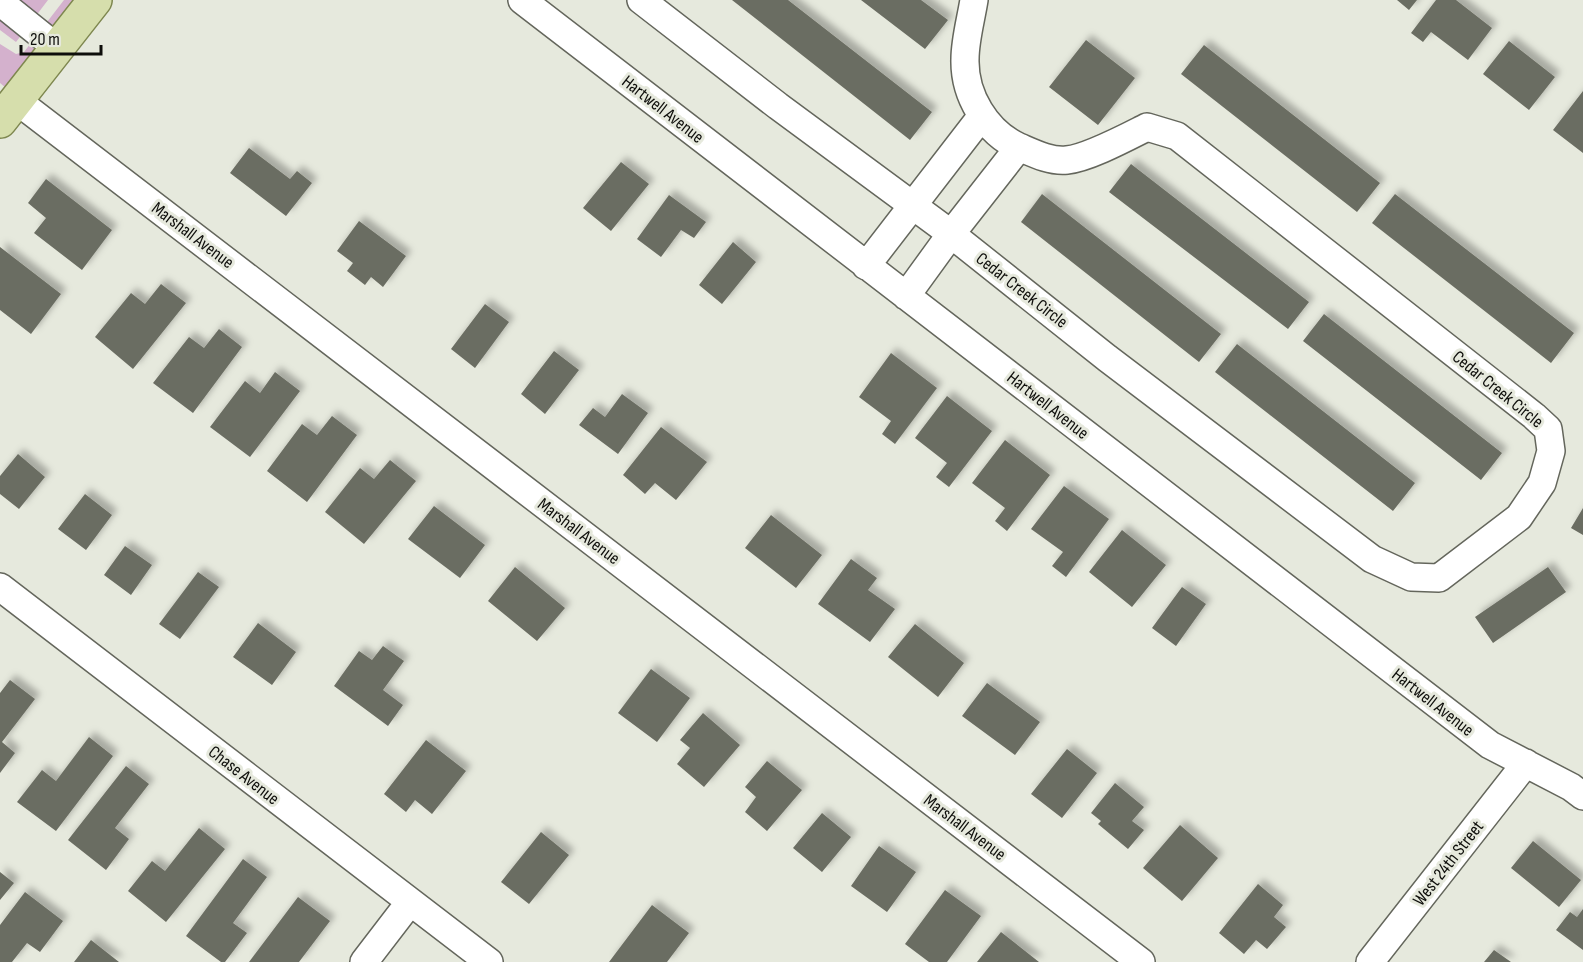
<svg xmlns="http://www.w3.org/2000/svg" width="1583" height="962" viewBox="0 0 1583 962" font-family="'Sofia Sans Condensed',sans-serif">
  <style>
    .green { fill: #d4b1cd }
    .building { fill: #6b6d62; filter: url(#shadow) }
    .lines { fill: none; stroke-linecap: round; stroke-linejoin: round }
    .minor-casing { stroke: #64665c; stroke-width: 30 }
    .major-casing { stroke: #7e874f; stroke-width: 36 }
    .minor { stroke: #fff; stroke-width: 27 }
    .major { stroke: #d6deac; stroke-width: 33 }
    .labels { text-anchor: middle; stroke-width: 6; stroke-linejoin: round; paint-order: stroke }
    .street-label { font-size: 18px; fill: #0e0e0b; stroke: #e6e9dd }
  </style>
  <defs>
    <filter id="shadow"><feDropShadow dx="5.5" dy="-5.5" stdDeviation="3" flood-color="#0004"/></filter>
  </defs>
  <rect width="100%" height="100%" fill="#e6e9dd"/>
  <path class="green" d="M 0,0 L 48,0 L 16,42 L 0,30 Z
    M 64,0 L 74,0 L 6,88 L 0,83 L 0,44 L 16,54 L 24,52 Z"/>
  <path class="building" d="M 732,0 L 788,0 L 932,112 L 910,140 Z
    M 861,0 L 921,0 L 948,20 L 925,49 Z
    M 1397,0 L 1417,0 L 1409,10 Z
    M 1436,0 L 1456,0 L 1492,28 L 1468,60 L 1431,32 L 1423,42 L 1411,33 Z
    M 1086,40 L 1135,78 L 1098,125 L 1049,87 Z
    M 1509,41 L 1555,77 L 1529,110 L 1483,74 Z
    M 1204,45 L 1380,183 L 1357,212 L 1181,74 Z
    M 1583,91 L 1583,153 L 1553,130 Z
    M 249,148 L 290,179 L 297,171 L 312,183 L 286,216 L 230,173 Z
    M 621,162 L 649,184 L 611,231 L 583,208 Z
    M 1131,164 L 1309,302 L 1288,329 L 1109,192 Z
    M 46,179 L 112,230 L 82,270 L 34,233 L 46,218 L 28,203 Z
    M 1042,194 L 1221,334 L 1199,362 L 1021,222 Z
    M 1395,194 L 1574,333 L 1551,363 L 1372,223 Z
    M 669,195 L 706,222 L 694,238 L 681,230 L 661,257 L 637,239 Z
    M 359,221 L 406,256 L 383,287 L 371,277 L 365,285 L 347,271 L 353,263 L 337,251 Z
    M 733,242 L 756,262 L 722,304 L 699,285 Z
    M 0,247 L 61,294 L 31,334 L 0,310 Z
    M 161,284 L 186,303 L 133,369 L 95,337 L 131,293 L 145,304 Z
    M 485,304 L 509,322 L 475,368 L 451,349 Z
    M 1324,314 L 1502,453 L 1481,480 L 1303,341 Z
    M 219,329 L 242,347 L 193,413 L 153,383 L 189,337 L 204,348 Z
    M 1237,344 L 1415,483 L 1393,511 L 1215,372 Z
    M 554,351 L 579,370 L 545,414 L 521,394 Z
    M 891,353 L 937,388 L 895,444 L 882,434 L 891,421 L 859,397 Z
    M 275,372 L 300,391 L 250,457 L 210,427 L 245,381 L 260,393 Z
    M 622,394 L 648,413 L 618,454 L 579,425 L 593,408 L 605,417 Z
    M 947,396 L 992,431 L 949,487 L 936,477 L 947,463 L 915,438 Z
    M 332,416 L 357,435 L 307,502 L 267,471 L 302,424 L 317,435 Z
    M 661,427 L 707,462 L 676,500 L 655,483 L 645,494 L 623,475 Z
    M 1005,440 L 1050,475 L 1007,531 L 995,521 L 1005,508 L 972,483 Z
    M 18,454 L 45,477 L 19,509 L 0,494 L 0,476 Z
    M 390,460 L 416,481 L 364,544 L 325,512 L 360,468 L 374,479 Z
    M 1064,486 L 1109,519 L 1066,577 L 1052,566 L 1063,552 L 1031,529 Z
    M 85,494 L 112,515 L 86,550 L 58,529 Z
    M 434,506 L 485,545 L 460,578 L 408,539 Z
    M 1583,508 L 1583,535 L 1571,528 Z
    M 771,515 L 822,555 L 796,588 L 745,548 Z
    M 1122,530 L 1166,565 L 1132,607 L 1089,572 Z
    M 125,546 L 152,565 L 131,595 L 104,575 Z
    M 851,559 L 877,578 L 868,590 L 895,609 L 870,642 L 818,604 Z
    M 515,567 L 565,608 L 537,641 L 488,601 Z
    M 1548,567 L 1566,592 L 1493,643 L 1475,617 Z
    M 198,572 L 219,587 L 180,639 L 159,624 Z
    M 1182,587 L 1206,604 L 1176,646 L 1152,628 Z
    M 258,623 L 296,652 L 272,685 L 233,657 Z
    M 915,624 L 964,663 L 938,697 L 888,657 Z
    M 383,646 L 404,661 L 383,690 L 403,705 L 388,726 L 334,686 L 359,651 L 372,660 Z
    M 651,669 L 690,698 L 657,742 L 618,713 Z
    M 10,680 L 35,699 L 2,742 L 15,753 L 0,773 L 0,693 Z
    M 987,683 L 1040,722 L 1015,755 L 962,716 Z
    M 703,713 L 740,745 L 704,787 L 677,764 L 690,748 L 680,740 Z
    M 89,737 L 113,756 L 56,831 L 17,802 L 42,770 L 56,781 Z
    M 426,740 L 466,771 L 432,814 L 415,800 L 406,812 L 384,794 Z
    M 1067,749 L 1097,773 L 1062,818 L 1031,794 Z
    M 767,761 L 802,790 L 767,831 L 745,812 L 756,797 L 745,787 Z
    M 126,766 L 149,784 L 115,828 L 129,839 L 106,870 L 68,840 Z
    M 1115,783 L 1144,807 L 1132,821 L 1144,830 L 1128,849 L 1098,824 L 1101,821 L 1091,813 Z
    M 822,813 L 851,837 L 822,872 L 793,848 Z
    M 1180,825 L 1218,858 L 1182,901 L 1143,868 Z
    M 199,828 L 225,849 L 166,922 L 128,891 L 152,861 L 165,871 Z
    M 541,832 L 569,855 L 529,904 L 501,882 Z
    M 1533,841 L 1581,880 L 1559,907 L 1511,868 Z
    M 879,846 L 916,872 L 887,912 L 851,886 Z
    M 243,859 L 267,877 L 233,923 L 247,933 L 225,962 L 221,962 L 186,936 Z
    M 0,872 L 14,883 L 0,900 Z
    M 1258,884 L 1283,905 L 1274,917 L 1286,927 L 1267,949 L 1256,940 L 1244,954 L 1219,933 Z
    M 945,890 L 981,916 L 947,962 L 929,962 L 905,944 Z
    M 25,892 L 63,921 L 40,952 L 27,943 L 12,962 L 0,962 L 0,925 Z
    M 298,897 L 330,921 L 299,962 L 249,962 Z
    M 652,905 L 689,933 L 667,962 L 609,962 Z
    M 1583,909 L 1583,950 L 1556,930 L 1570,912 L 1577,917 Z
    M 1001,932 L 1039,962 L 977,962 Z
    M 91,940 L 119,962 L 74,962 Z
    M 1494,950 L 1511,962 L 1484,962 Z"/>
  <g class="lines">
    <defs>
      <path id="minor" d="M 522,0 L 1490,745 L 1571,787 L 1583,796
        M 641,0 L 778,106 L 946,230 L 1107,358 L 1372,559 L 1411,577 L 1439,578 L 1519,517 L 1542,483 L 1551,451 L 1548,429 L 1534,416 L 1177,136 L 1147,127 C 1127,137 1088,158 1067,160 C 1051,162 1033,153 1019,147 C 986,132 964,95 965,59 C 965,40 971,19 974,0
        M 0,2 L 56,47
        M 16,100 L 1141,962
        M 866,266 L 981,117
        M 906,296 L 951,234 L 1019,147
        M 0,587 L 489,962
        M 364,962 L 410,902
        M 1370,962 L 1526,763"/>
      <path id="major" d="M 0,121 L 95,0"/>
    </defs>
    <use href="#minor" class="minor-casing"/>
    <use href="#major" class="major-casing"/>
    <use href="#minor" class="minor"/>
    <use href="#major" class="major"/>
  </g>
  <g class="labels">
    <g class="street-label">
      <text transform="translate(663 109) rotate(38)" y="6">Hartwell Avenue</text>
      <text transform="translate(193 235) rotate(37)" y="6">Marshall Avenue</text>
      <text transform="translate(1022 290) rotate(38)" y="6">Cedar Creek Circle</text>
      <text transform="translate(1498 389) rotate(39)" y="6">Cedar Creek Circle</text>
      <text transform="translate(1048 405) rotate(38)" y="6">Hartwell Avenue</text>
      <text transform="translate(579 531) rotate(37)" y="6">Marshall Avenue</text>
      <text transform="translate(1433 702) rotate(38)" y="6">Hartwell Avenue</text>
      <text transform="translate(244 775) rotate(38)" y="6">Chase Avenue</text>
      <text transform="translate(965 827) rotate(37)" y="6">Marshall Avenue</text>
      <text transform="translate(1448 863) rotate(-52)" y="6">West 24th Street</text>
    </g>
  </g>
  <path d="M21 45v9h80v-9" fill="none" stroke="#0e0e0b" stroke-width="3"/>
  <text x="30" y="45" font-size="18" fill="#0e0e0b" stroke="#e6e9dd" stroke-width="4.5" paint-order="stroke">20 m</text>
</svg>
